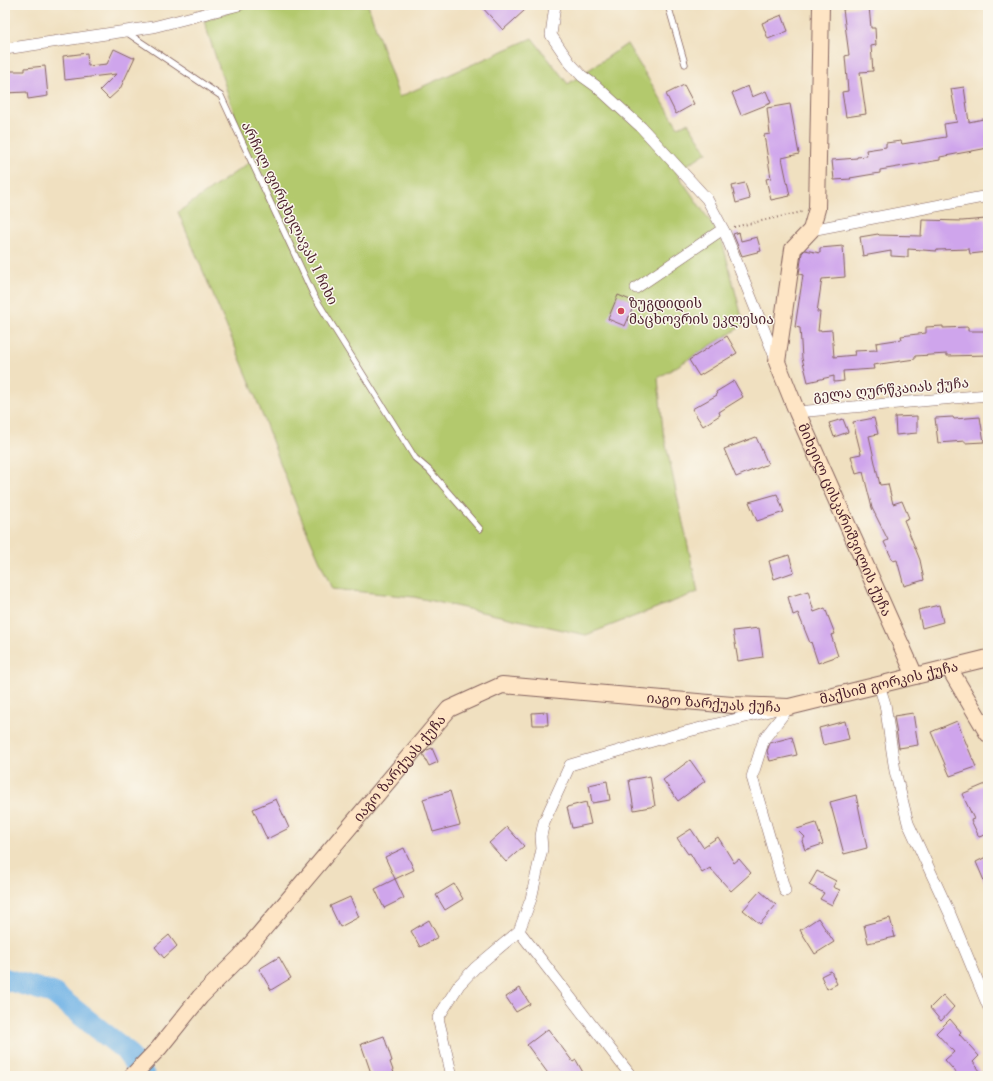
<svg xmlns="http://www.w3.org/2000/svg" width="993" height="1081" viewBox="0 0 993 1081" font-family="'Old Standard TT','Noto Serif Georgian',serif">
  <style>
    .green { fill: #b3c96d; stroke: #7e744c }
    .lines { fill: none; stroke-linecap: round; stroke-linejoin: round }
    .river { stroke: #71b3e6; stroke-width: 22 }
    .building { fill: #cfa5ec }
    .lane-casing { stroke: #84635f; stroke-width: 7 }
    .street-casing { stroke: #84635f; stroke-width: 12 }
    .secondary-casing { stroke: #84635f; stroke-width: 18 }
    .path { stroke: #84635f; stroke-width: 2; stroke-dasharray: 1 3; stroke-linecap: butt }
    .lane { stroke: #fff; stroke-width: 5.5 }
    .street { stroke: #fff; stroke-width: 11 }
    .secondary { stroke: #fee5c5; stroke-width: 16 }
    .poi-dot { fill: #d1495b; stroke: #fbf7ec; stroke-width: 1.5 }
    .labels { text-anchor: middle; stroke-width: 3; stroke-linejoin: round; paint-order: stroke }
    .street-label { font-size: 14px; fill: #4a1f2b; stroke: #fbf7ec }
    .poi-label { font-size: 14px; fill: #4a1f2b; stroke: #fbf7ec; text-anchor: start }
  </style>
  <rect width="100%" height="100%" fill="#fbf7ec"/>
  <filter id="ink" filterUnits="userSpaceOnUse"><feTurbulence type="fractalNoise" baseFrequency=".025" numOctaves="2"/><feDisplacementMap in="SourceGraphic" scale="8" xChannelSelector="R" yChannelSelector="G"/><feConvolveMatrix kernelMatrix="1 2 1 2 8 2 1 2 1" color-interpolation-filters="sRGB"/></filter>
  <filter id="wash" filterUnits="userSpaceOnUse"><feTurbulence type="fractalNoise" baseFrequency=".012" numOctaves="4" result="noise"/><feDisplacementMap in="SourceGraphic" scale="16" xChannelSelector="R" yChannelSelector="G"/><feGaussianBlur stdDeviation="0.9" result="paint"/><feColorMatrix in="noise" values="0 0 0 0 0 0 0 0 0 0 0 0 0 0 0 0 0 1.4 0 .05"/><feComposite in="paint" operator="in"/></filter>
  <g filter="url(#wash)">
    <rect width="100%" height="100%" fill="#f0e0c0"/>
    <path class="green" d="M 248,5 L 368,5 L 399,97 L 532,38 L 568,84 L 627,44 L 678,127 L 688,123 L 707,152 L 676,172 L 721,237 L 744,325 L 658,378 L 663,431 L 698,592 L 586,635 L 414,597 L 332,589 L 299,513 L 250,382 L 178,212 L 250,162 L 204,21 Z"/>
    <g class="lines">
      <path class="river" d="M 5,979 L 53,993 L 125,1050 L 144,1076"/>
    </g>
    <g id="blocks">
      <path class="building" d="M 480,5 L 520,5 L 525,10 L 503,30 Z
        M 869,6 L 871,28 L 875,28 L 876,45 L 871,46 L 873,71 L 860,72 L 866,114 L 846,117 L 842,92 L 848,91 L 845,56 L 849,55 L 843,9 Z
        M 782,15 L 788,31 L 768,39 L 762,23 Z
        M 114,49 L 133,58 L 135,57 L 120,89 L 109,99 L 100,90 L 116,74 L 65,80 L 63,56 L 87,53 L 88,66 L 107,64 Z
        M 45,66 L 48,96 L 28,99 L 27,92 L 5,93 L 5,71 L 25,71 L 25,68 Z
        M 684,85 L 694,104 L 676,114 L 666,94 Z
        M 748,86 L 752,97 L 766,91 L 771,103 L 741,115 L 732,93 Z
        M 964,87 L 969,122 L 988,118 L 988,148 L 940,157 L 940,160 L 880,170 L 880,173 L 850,178 L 851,179 L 834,180 L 832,160 L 857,158 L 857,157 L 867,156 L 866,150 L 886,147 L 886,143 L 901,141 L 902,144 L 946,137 L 944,124 L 957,122 L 951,89 Z
        M 790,104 L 799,154 L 782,158 L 790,196 L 771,200 L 766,179 L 771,178 L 764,135 L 770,134 L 767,108 Z
        M 745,183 L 750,199 L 736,203 L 732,186 Z
        M 986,219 L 988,252 L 970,254 L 969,249 L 937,250 L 937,251 L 908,249 L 908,257 L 891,256 L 891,251 L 863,256 L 860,237 L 878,234 L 879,235 L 921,236 L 922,220 L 962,221 Z
        M 739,232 L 741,241 L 757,237 L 761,251 L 742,256 L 733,234 Z
        M 843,246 L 845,277 L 822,279 L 817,312 L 820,312 L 818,331 L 832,330 L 834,357 L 855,355 L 854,351 L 877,350 L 876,343 L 902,339 L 901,336 L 926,333 L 926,327 L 943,326 L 943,328 L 968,327 L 968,331 L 988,331 L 988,355 L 947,356 L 947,354 L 915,356 L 915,359 L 873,365 L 874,369 L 843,371 L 844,381 L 834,382 L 834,376 L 808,382 L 802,358 L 800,328 L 795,327 L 803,275 L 799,274 L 802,253 L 805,250 L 820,253 L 820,248 Z
        M 618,295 L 635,302 L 625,326 L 608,319 Z
        M 727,336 L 737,353 L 699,376 L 689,360 Z
        M 734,381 L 743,397 L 719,412 L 720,415 L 703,426 L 692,409 L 717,395 L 716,392 Z
        M 917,416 L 917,433 L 896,435 L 895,417 Z
        M 953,417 L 954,419 L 980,417 L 984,442 L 965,443 L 965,441 L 938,443 L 935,418 Z
        M 874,418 L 878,434 L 869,436 L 880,485 L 888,484 L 893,504 L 902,501 L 909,518 L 904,520 L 920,560 L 924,580 L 904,586 L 897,560 L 893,561 L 884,542 L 888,540 L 872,508 L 863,472 L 856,474 L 851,456 L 861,454 L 853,422 Z
        M 843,419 L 848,432 L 834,437 L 829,423 Z
        M 756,437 L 768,464 L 736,477 L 724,449 Z
        M 777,494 L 784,512 L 757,521 L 749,502 Z
        M 789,555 L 794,572 L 774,579 L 769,561 Z
        M 808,591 L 814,612 L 825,608 L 835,634 L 831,635 L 838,656 L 818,663 L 811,642 L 810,643 L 798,613 L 793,615 L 788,597 Z
        M 939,605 L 943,622 L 922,628 L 918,610 Z
        M 759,628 L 763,657 L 738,661 L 733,631 Z
        M 547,712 L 548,725 L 533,725 L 532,713 Z
        M 913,713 L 918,745 L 899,748 L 894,716 Z
        M 845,721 L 849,739 L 823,745 L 819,728 Z
        M 957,721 L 976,767 L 950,776 L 931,732 Z
        M 792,737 L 797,755 L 770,761 L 767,751 L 770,743 Z
        M 432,748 L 438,762 L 429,766 L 423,754 L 427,750 Z
        M 690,760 L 705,781 L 678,801 L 663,780 Z
        M 650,776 L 655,806 L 634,810 L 629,780 Z
        M 607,781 L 610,800 L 592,803 L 589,785 Z
        M 988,783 L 988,834 L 979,837 L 971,820 L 974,819 L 962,794 Z
        M 450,791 L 460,825 L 433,832 L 423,799 Z
        M 856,795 L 867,848 L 844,854 L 830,802 Z
        M 276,799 L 289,828 L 267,839 L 253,809 Z
        M 586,802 L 591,824 L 572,828 L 567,807 Z
        M 816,823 L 823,844 L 805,850 L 802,841 L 805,837 L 797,829 Z
        M 507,827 L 524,846 L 506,862 L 489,843 Z
        M 691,829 L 703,847 L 718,837 L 734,863 L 739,859 L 751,873 L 731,891 L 710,868 L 702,873 L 690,853 L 688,854 L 677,838 Z
        M 404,848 L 414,870 L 395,879 L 385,857 Z
        M 988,856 L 988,890 L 976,862 Z
        M 817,871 L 836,881 L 833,887 L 840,890 L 832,905 L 820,899 L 824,893 L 809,885 Z
        M 395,879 L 404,898 L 384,908 L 375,889 Z
        M 454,884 L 463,899 L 445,910 L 436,895 Z
        M 760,891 L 776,905 L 760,924 L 743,910 Z
        M 350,897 L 359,917 L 340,927 L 330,906 Z
        M 818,918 L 834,942 L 815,954 L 800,930 Z
        M 890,918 L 895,937 L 868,943 L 864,925 Z
        M 429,920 L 438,937 L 420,947 L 411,931 Z
        M 169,935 L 177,946 L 164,958 L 155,947 Z
        M 279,957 L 291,978 L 271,990 L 259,969 Z
        M 831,971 L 837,984 L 827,989 L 821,976 Z
        M 520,988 L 530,1004 L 516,1012 L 506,997 Z
        M 943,995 L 954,1007 L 941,1021 L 930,1008 Z
        M 950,1019 L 961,1032 L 959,1034 L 979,1056 L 973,1062 L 984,1076 L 959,1076 L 945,1060 L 954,1052 L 936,1033 Z
        M 548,1029 L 573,1062 L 576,1060 L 585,1076 L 550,1076 L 527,1045 Z
        M 384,1036 L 392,1061 L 390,1062 L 394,1073 L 385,1076 L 372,1076 L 361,1044 Z"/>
    </g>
  </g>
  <g filter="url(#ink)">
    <use href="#blocks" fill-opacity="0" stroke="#84635f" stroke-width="1"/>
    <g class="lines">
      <defs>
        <path id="lane" d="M 668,5 L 685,64
          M 126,32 L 221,96 L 314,296 L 415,458 L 429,470 L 480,529"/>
        <path id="street" d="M 555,5 L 551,35 L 570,63 L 582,76 L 596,86 L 641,127 L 707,199 L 725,233 L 777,362
          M 5,49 L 153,27 L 239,5
          M 811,230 L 988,196
          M 636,288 L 723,229
          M 797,412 L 988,395
          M 879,685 L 885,704 L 895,771 L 908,823 L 950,914 L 988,1006
          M 785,891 L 752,777 L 764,739 L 789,707
          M 519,931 L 631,1076
          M 452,1076 L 438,1018 L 459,985 L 475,968 L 519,931 L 531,899 L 542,849 L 541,836 L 544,822 L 570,765 L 677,734 L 773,710"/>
        <g id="secondary">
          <path id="s1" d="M 821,5 L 817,209 L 811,230 L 793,249 L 777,362 L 797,412 L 915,676"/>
          <path d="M 949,668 L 988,734"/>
          <path id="s2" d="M 132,1076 L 159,1048 L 200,997 L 240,957 L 449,709 L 502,685 L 732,705 L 789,707 L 988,658"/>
        </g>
      </defs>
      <use href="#lane" class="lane-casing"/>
      <use href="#street" class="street-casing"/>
      <use href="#secondary" class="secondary-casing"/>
      <path class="path" d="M 734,227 L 802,212"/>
      <use href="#lane" class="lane"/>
      <use href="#street" class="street"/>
      <use href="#secondary" class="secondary"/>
    </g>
  </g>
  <circle class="poi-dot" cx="621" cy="311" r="4"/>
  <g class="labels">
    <g class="street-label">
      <text transform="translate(290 213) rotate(64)" y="5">არჩილ ფირცხელავას I ჩიხი</text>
      <text transform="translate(891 389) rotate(-5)" y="5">გელა ღურწკაიას ქუჩა</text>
      <text dy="5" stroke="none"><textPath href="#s1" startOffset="538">მიხეილ ცისკარიშვილის ქუჩა</textPath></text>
      <text dy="5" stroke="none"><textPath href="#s2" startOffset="934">მაქსიმ გორკის ქუჩა</textPath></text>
      <text dy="5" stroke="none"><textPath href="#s2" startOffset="756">იაგო ზარქუას ქუჩა</textPath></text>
      <text dy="5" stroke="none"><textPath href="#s2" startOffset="408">იაგო ზარქუას ქუჩა</textPath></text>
    </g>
    <g class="poi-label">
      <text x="629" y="308">ზუგდიდის<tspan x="629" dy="16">მაცხოვრის ეკლესია</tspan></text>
    </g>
  </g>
  <rect width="993" height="1081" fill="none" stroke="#fbf7ec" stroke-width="20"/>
</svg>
